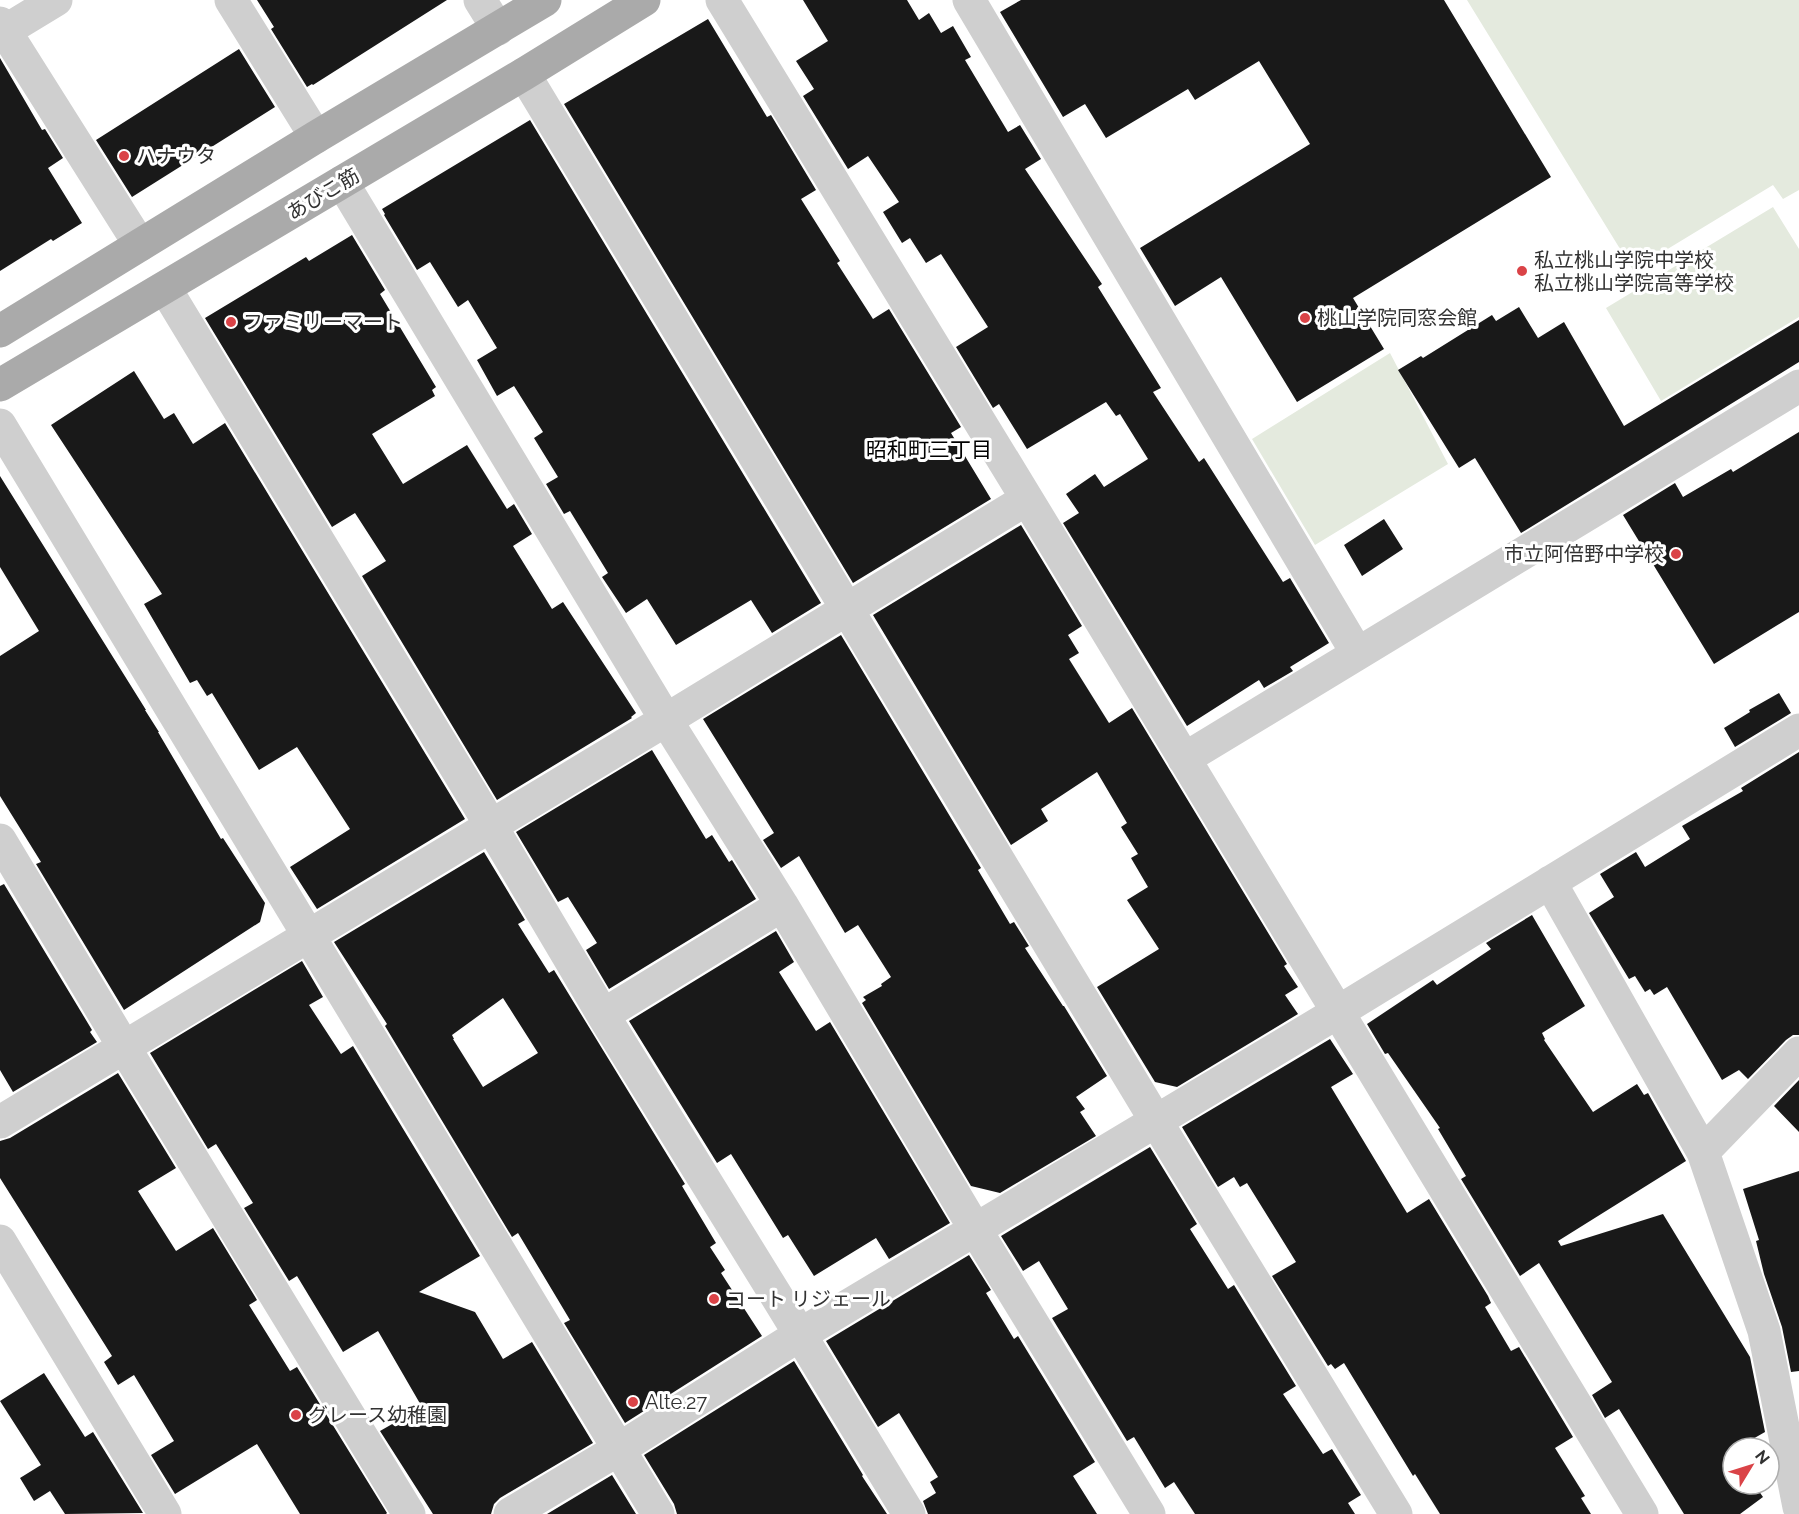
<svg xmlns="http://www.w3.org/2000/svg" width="1799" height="1514" viewBox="0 0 1799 1514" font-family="Raleway,'Noto Sans JP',sans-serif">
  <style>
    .green { fill: #e4eade }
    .building { fill: #191919; fill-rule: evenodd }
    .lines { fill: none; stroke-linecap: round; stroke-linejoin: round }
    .minor { stroke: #cfcfcf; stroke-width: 33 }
    .primary { stroke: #aaa; stroke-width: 33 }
    .poi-dot { fill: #da4347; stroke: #fff; stroke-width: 2 }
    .labels { text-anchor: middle; stroke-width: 6; stroke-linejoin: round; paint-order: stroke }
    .poi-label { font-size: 20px; fill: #323232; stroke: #fff; text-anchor: start }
    .street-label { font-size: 20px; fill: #323232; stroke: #fff }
    .neighbourhood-label { font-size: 21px; fill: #000; stroke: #fff }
  </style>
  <rect width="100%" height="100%" fill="#fff"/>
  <path class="green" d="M 1467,0 L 1799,0 L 1799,190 L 1783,199 L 1773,185 L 1633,270 Z
    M 1773,207 L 1799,249 L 1799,317 L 1661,401 L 1606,308 Z
    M 1390,353 L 1448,464 L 1315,545 L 1252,439 Z"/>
  <path class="building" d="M 257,0 L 447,0 L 313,85 L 312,84 L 307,87 L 271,29 L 274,27 Z
    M 803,0 L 907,0 L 919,20 L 929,13 L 941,33 L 953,26 L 971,57 L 965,60 L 1008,132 L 1020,125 L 1041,159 L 1025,169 L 1102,284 L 1098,287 L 1161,388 L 1153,392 L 1199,462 L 1204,458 L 1283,582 L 1290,578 L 1329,643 L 1290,667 L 1293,671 L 1264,688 L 1259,680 L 1187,726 L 1063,523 L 1079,513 L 1066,494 L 1095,474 L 1104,487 L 1148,459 L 1120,414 L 1116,416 L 1106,402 L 1027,449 L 999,404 L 993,408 L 956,347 L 988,327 L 941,254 L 926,263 L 910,238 L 902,243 L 883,212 L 899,202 L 868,156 L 848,169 L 803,96 L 814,89 L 796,61 L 828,41 Z
    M 1021,0 L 1444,0 L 1551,177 L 1353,298 L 1384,349 L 1297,402 L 1221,277 L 1175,306 L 1140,248 L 1310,144 L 1259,61 L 1195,100 L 1188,89 L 1106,138 L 1085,104 L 1063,117 L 1000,12 Z
    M 708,19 L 767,117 L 771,115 L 816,190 L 801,199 L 840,261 L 837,263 L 873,319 L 889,309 L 961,427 L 951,433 L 991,499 L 853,583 L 564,104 Z
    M 239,49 L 275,107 L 132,197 L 96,140 Z
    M 0,58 L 42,130 L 45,129 L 63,158 L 48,168 L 82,223 L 53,241 L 51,239 L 0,271 Z
    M 530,120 L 821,603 L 772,633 L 751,600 L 676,645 L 647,599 L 626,613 L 602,577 L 608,573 L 570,511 L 564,514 L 546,484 L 558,477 L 534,438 L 543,432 L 514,386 L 497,396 L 477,360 L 497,348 L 468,300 L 458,307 L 430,262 L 417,270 L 384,215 L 385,214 L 382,209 Z
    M 352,235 L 385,290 L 380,294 L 436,387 L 432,390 L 435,396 L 372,434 L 403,484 L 467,445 L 507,509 L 514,504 L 532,534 L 513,546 L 552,609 L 563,602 L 636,713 L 631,717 L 632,718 L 497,800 L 362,576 L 386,561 L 355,513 L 332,527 L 205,318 L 306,257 L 309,261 Z
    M 1519,307 L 1538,338 L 1564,322 L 1624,426 L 1799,320 L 1799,362 L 1521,533 L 1475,458 L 1459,468 L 1398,370 L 1421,356 L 1423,358 L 1492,315 L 1496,321 Z
    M 134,371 L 164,419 L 174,413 L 193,444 L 225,423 L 465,819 L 317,909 L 290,867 L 350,829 L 297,747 L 259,770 L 212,693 L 207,696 L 197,680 L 190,683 L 144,604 L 162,594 L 51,425 Z
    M 1799,432 L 1799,612 L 1714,664 L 1623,515 L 1675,483 L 1683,497 L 1731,469 L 1733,472 Z
    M 0,476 L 146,710 L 145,710 L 159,732 L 158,732 L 221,839 L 223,838 L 265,903 L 260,922 L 124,1010 L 36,864 L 41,862 L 0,796 L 0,656 L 39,631 L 0,567 Z
    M 1384,519 L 1403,549 L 1362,576 L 1344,545 Z
    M 1021,525 L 1082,626 L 1068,635 L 1079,653 L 1069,659 L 1109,723 L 1132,708 L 1287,964 L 1284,966 L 1298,987 L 1285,995 L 1298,1014 L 1177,1087 L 1155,1082 L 1097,987 L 1159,949 L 1127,900 L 1148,887 L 1131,858 L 1138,854 L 1121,827 L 1127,823 L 1097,772 L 1041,809 L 1048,821 L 1011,845 L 873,615 Z
    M 841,635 L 981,868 L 978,870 L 1010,924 L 1014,922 L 1029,946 L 1025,948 L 1063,1006 L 1064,1006 L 1107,1076 L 1076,1097 L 1085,1109 L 1080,1112 L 1096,1136 L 1000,1193 L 971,1186 L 862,1003 L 866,1000 L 863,997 L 882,986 L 881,984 L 891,977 L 858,925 L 845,933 L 799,856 L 781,868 L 763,840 L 774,833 L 703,719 Z
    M 1779,693 L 1791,713 L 1735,747 L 1724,728 L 1750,712 L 1749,710 Z
    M 652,750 L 706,839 L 712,835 L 729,862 L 732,860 L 756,899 L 609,989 L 586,950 L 597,943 L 568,897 L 558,902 L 516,832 Z
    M 1799,752 L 1799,1035 L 1793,1035 L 1786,1040 L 1748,1079 L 1739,1070 L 1722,1080 L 1667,987 L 1654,995 L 1650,989 L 1645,992 L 1635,976 L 1629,979 L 1589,913 L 1614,897 L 1600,874 L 1636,852 L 1645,867 L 1690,839 L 1682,826 L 1743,791 L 1741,788 Z
    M 484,852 L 525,920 L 518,924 L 549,973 L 554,970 L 685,1184 L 682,1186 L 716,1243 L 710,1247 L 725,1270 L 721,1273 L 762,1336 L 625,1423 L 564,1323 L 570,1320 L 518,1233 L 512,1237 L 385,1026 L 387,1024 L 334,942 ZM 503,998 L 538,1053 L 483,1087 L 453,1039 L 454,1039 L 452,1035 Z
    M 4,884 L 92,1030 L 90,1032 L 97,1042 L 13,1092 L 0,1070 L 0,886 Z
    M 1532,915 L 1585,1006 L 1542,1033 L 1545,1039 L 1544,1040 L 1593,1112 L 1637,1084 L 1644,1095 L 1648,1093 L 1686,1161 L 1558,1241 L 1561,1246 L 1663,1214 L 1750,1357 L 1765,1432 L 1737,1448 L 1733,1448 L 1733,1451 L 1730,1452 L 1733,1456 L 1733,1484 L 1754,1484 L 1763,1497 L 1740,1514 L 1684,1514 L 1619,1409 L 1605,1418 L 1592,1395 L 1612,1382 L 1539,1263 L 1520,1276 L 1461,1179 L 1466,1176 L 1438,1129 L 1440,1128 L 1388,1053 L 1385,1054 L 1367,1024 L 1433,980 L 1437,985 L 1491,949 L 1486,943 Z
    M 776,931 L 794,962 L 779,972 L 816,1031 L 830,1022 L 950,1223 L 889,1259 L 876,1238 L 814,1276 L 788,1235 L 783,1238 L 731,1154 L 717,1163 L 629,1021 Z
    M 302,961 L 323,997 L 309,1005 L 341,1054 L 353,1046 L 480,1256 L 419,1292 L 475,1312 L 503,1359 L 532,1342 L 593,1443 L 500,1498 L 494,1504 L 491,1514 L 433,1514 L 380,1431 L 422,1407 L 378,1331 L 343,1352 L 297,1276 L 289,1281 L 244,1208 L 253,1203 L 216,1144 L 208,1149 L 150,1053 Z
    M 1330,1039 L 1353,1074 L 1331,1087 L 1407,1213 L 1429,1199 L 1488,1296 L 1491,1303 L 1485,1307 L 1511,1351 L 1519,1347 L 1573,1437 L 1555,1448 L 1585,1496 L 1581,1498 L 1591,1514 L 1440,1514 L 1415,1474 L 1413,1476 L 1344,1363 L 1335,1369 L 1331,1364 L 1328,1366 L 1272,1276 L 1296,1262 L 1247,1183 L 1240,1187 L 1234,1177 L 1218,1187 L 1182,1127 Z
    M 118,1073 L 176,1168 L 138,1191 L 176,1251 L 213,1228 L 257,1300 L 249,1305 L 290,1371 L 297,1367 L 387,1513 L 386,1514 L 300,1514 L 257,1444 L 175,1494 L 151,1455 L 174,1441 L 134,1375 L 118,1385 L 104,1362 L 112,1356 L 0,1178 L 0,1141 L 10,1138 Z
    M 1799,1080 L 1799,1132 L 1774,1106 Z
    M 1150,1147 L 1197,1224 L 1190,1229 L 1228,1289 L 1234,1285 L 1296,1386 L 1283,1394 L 1323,1454 L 1332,1449 L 1361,1495 L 1348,1503 L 1355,1514 L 1195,1514 L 1174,1482 L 1165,1488 L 1134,1437 L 1127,1441 L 1052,1318 L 1068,1309 L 1039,1261 L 1023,1271 L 1001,1236 Z
    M 1799,1171 L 1799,1371 L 1791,1372 L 1782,1327 L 1764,1274 L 1756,1241 L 1759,1240 L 1743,1189 Z
    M 969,1255 L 991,1290 L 986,1293 L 1014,1339 L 1018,1336 L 1095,1462 L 1073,1476 L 1097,1514 L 928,1514 L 923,1501 L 936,1493 L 930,1482 L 938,1477 L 899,1413 L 878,1427 L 826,1341 Z
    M 794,1361 L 863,1475 L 862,1476 L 887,1514 L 677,1514 L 674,1504 L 644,1455 Z
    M 44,1373 L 85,1437 L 93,1432 L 143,1513 L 65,1514 L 50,1491 L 34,1501 L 20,1478 L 41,1465 L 0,1401 Z
    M 612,1475 L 636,1514 L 547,1514 Z"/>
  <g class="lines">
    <path class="minor" d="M 231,0 L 316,137
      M 480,0 L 498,29
      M 722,0 L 1027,499 L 1642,1514
      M 969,0 L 1357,653
      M 0,23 L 140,245
      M 0,34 L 56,0
      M 524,74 L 1156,1121 L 1396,1514
      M 342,182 L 666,720 L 782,905 L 975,1229 L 1149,1514
      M 165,288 L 481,809 L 603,1015 L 790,1318 L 909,1514
      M 0,425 L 658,1514
      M 1184,759 L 1799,386
      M 0,840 L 124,1047 L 409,1514
      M 1550,882 L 1703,1152 L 1764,1331 L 1799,1507
      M 603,1015 L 782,905
      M 0,1122 L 666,720 L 1027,499
      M 1703,1152 L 1799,1053
      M 0,1241 L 165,1514
      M 510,1514 L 619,1449 L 801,1334 L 1338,1012 L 1799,730"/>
    <path class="primary" d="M 0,331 L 316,137 L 545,0
      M 0,385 L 524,74 L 644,0"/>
  </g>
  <g class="poi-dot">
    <circle cx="124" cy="156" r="6"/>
    <circle cx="1522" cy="271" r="6"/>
    <circle cx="1305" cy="318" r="6"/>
    <circle cx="231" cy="322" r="6"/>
    <circle cx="1676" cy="554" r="6"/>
    <circle cx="714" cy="1299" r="6"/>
    <circle cx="633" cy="1402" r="6"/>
    <circle cx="296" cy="1415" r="6"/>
  </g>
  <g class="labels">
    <g class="poi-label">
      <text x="136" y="163">ハナウタ</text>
      <text x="1534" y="267">私立桃山学院中学校<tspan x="1534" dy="23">私立桃山学院高等学校</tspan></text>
      <text x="1317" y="325">桃山学院同窓会館</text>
      <text x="243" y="329">ファミリーマート</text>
      <text x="1664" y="561" text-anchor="end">市立阿倍野中学校</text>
      <text x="726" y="1306">コート リジェール</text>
      <text x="645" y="1409">Alte.27</text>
      <text x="308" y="1422">グレース幼稚園</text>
    </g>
    <g class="street-label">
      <text transform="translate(323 194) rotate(-31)" y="7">あびこ筋</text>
    </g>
    <g class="neighbourhood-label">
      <text x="929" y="457">昭和町三丁目</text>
    </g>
  </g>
  <g transform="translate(1751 1466) rotate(52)"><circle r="28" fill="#ffffff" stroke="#adadad" stroke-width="1.5"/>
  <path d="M0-4.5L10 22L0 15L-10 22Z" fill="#da4347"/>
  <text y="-9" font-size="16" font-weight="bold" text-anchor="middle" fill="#323232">N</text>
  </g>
</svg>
